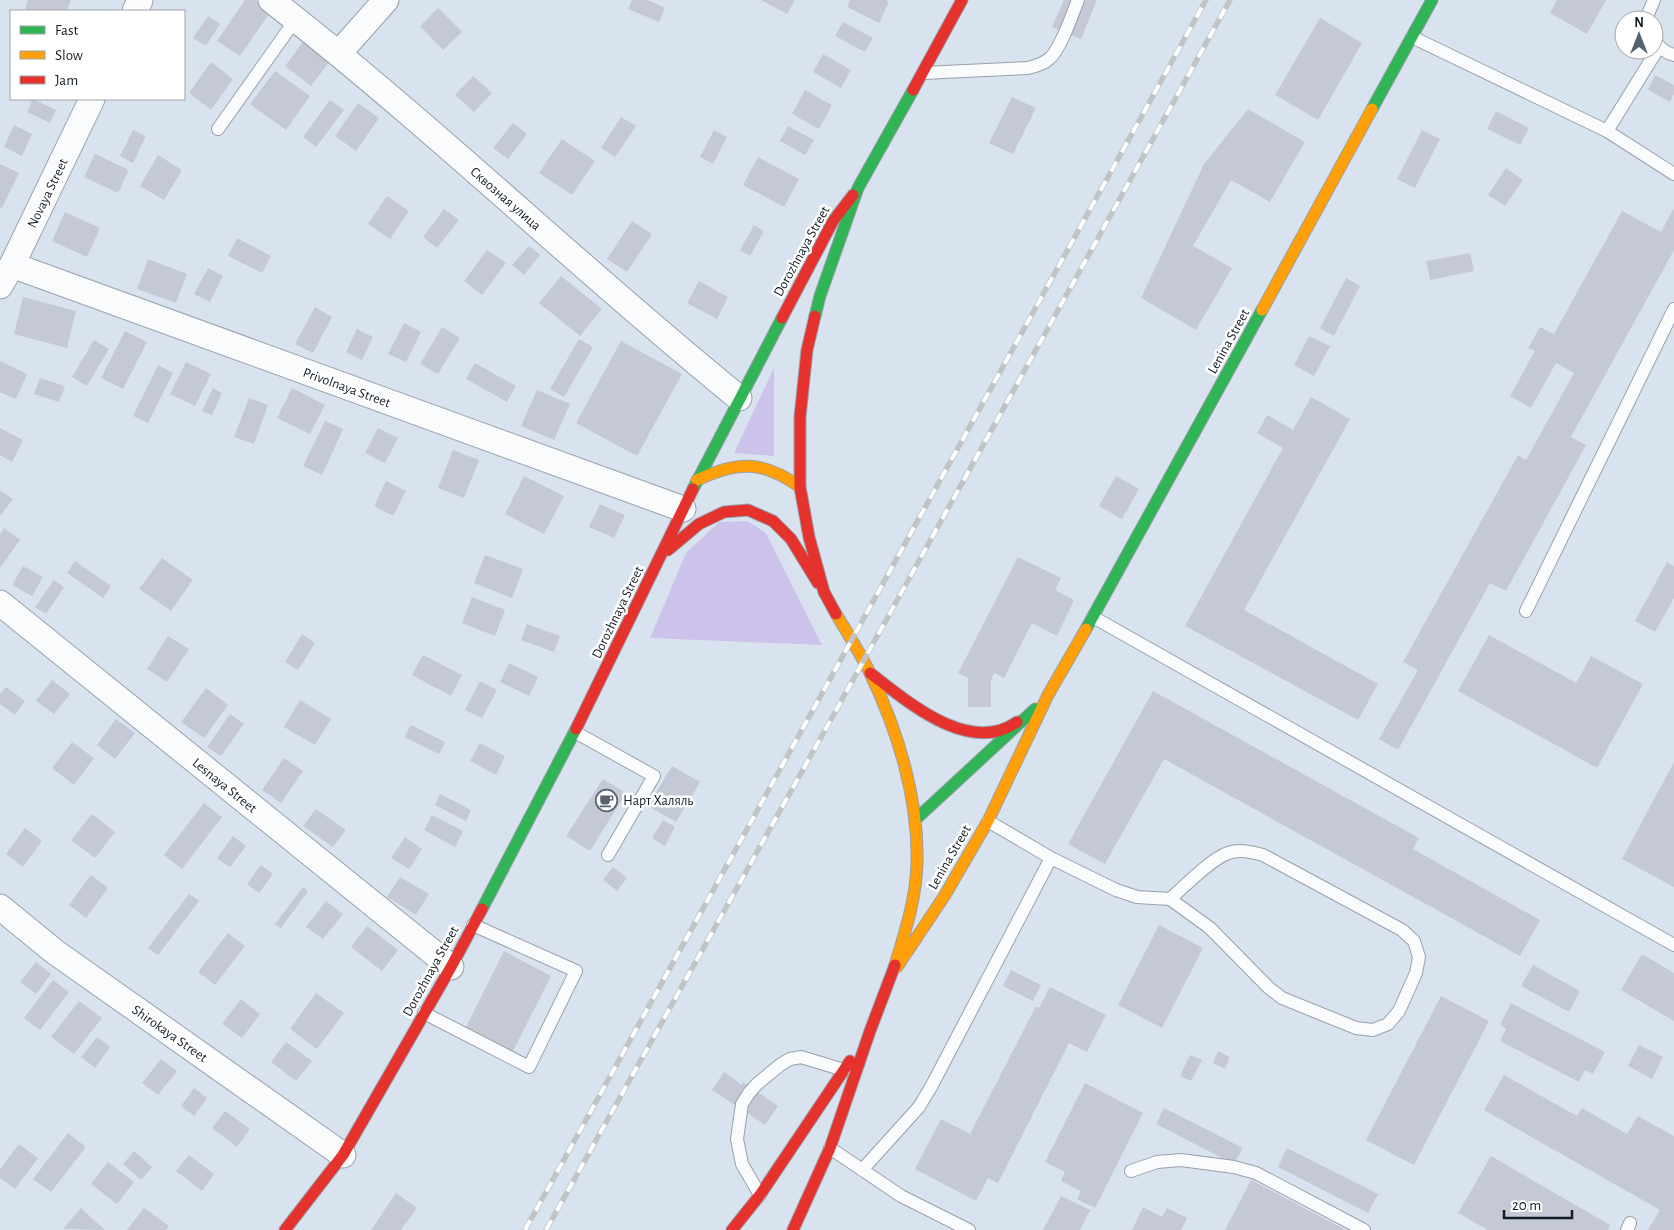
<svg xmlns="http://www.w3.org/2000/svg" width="1674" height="1230" viewBox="0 0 1674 1230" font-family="'Alegreya Sans',sans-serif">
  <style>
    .green { fill: #cdc3ea }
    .building { fill: #c4c9d5 }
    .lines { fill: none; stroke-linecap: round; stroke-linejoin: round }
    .lane-casing { stroke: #98a0aa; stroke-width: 14 }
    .street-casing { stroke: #98a0aa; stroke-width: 27 }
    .fast-casing { stroke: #98a0aa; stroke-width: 13 }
    .slow-casing { stroke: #98a0aa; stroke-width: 13 }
    .jam-casing { stroke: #98a0aa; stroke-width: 13 }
    .lane { stroke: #f9fbfd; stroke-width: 12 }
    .street { stroke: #f9fbfd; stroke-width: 25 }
    .fast { stroke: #30b455; stroke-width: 11 }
    .slow { stroke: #ff9f0a; stroke-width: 11 }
    .jam { stroke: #e5322d; stroke-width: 11 }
    .rail-casing { stroke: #c1c4c7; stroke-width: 5.5 }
    .rail { stroke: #fff; stroke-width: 4; stroke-dasharray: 11; stroke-linecap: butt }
    .labels { text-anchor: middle; stroke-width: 5; stroke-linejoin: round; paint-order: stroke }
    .street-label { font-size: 14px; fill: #131c26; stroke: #fff }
    .poi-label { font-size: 14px; fill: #131c26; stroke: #fff; text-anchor: start }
  </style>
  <rect width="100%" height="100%" fill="#d9e3f0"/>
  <path class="green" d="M 774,368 L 774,456 L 734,453 Z
    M 747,521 L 766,533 L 822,645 L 650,638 L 686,553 L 719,522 Z"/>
  <path class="building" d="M 28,0 L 71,0 L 67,11 L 31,11 L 25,9 Z
    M 245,0 L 255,0 L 271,11 L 240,56 L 217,41 Z
    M 632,0 L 648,0 L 665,8 L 659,22 L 628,9 Z
    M 761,0 L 795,0 L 787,14 Z
    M 850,0 L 886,0 L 889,2 L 879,23 L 847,7 Z
    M 1064,0 L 1097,0 L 1081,39 L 1052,27 Z
    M 1557,0 L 1606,0 L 1587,34 L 1550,13 Z
    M 438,8 L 462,32 L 443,50 L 420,26 Z
    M 208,16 L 220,24 L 206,46 L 193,38 Z
    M 1320,18 L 1362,43 L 1318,120 L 1275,95 Z
    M 843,22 L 873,38 L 865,52 L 835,36 Z
    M 303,42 L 330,61 L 311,86 L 285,66 Z
    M 823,54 L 851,70 L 841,88 L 813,72 Z
    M 211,62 L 233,79 L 211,110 L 189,93 Z
    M 275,71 L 310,96 L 286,130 L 250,104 Z
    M 1655,75 L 1674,85 L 1674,94 L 1670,102 L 1648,90 Z
    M 473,76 L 492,93 L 474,112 L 455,95 Z
    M 805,90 L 832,105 L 819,129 L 792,114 Z
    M 1012,97 L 1036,108 L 1013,154 L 989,143 Z
    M 33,99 L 56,110 L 50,123 L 27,112 Z
    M 330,100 L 344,110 L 316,147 L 303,137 Z
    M 358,103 L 379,118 L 356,151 L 335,136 Z
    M 1248,109 L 1305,142 L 1270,202 L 1231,180 L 1193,246 L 1232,268 L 1196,330 L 1141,298 L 1204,164 Z
    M 1496,111 L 1529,128 L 1520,145 L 1487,129 Z
    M 621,117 L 636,126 L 615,157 L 601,148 Z
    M 513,123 L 527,134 L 508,159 L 493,148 Z
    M 14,125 L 32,134 L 22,156 L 4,147 Z
    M 788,126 L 814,140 L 805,155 L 780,141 Z
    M 133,130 L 146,136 L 133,163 L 120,156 Z
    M 714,130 L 727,137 L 713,164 L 700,157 Z
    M 1422,130 L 1440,139 L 1415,188 L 1397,179 Z
    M 562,139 L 595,161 L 572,195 L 539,173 Z
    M 95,154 L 129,170 L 118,193 L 84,177 Z
    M 158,155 L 182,170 L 164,200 L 140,186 Z
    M 758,157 L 799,179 L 784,207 L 743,185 Z
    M 0,164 L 19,173 L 2,208 L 0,207 Z
    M 1506,168 L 1523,180 L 1505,206 L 1488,195 Z
    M 387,196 L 409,211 L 390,239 L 368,224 Z
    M 1674,208 L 1674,250 L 1571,437 L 1586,445 L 1506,591 L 1490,583 L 1398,750 L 1379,739 L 1418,670 L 1403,662 L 1518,455 L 1526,460 L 1574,373 L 1556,363 L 1531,408 L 1510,396 L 1535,351 L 1528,348 L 1540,327 L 1554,334 L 1622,211 L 1661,232 Z
    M 444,209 L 459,220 L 437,248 L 423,237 Z
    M 65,212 L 100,228 L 87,257 L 52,241 Z
    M 632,221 L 652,234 L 627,272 L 607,259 Z
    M 754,225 L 764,231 L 750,256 L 740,250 Z
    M 237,238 L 271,256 L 262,273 L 228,256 Z
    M 529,246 L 540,255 L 524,275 L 512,265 Z
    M 487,250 L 506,263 L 482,295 L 464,281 Z
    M 1470,253 L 1474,271 L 1430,280 L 1426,261 Z
    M 148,259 L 187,274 L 176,303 L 137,289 Z
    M 208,268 L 223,276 L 210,302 L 194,294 Z
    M 561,276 L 602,309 L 580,336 L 539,303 Z
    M 1346,278 L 1360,286 L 1334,336 L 1320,328 Z
    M 699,281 L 728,297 L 717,319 L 687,303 Z
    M 23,297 L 76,311 L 67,348 L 14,334 Z
    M 315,307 L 332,317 L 313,353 L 295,344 Z
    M 404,323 L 421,332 L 406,362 L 388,354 Z
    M 442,327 L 460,338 L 438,374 L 420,364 Z
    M 357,329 L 373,337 L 362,360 L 346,352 Z
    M 125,331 L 147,342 L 123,389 L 101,378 Z
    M 1309,336 L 1330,346 L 1314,376 L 1294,365 Z
    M 579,339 L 593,347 L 564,397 L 550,389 Z
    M 94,340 L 109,349 L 87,386 L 72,377 Z
    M 621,341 L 682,374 L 637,456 L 576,423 Z
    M 0,361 L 27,374 L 16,399 L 0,392 Z
    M 186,362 L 211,374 L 195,406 L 170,394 Z
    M 475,363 L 516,386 L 507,402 L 466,379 Z
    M 158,365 L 173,373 L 148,423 L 133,416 Z
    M 40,378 L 65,386 L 59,402 L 34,394 Z
    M 213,388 L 222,393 L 212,415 L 202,411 Z
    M 292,388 L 325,405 L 310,434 L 277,418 Z
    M 537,390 L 570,404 L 554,440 L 521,426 Z
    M 1311,397 L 1350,419 L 1244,610 L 1378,684 L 1358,720 L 1185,626 L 1283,448 L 1257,433 L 1267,415 L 1293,430 Z
    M 249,398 L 268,405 L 254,444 L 234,437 Z
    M 325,421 L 343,429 L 322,475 L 303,466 Z
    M 0,428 L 23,440 L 12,462 L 0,455 Z
    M 378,428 L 398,438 L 385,463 L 365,453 Z
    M 453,450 L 479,460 L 464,498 L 438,488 Z
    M 524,476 L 564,496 L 544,534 L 505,514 Z
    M 1116,476 L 1139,489 L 1122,519 L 1099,506 Z
    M 386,481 L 406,491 L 393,516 L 374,506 Z
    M 1,491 L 13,499 L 0,516 L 0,492 Z
    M 600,504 L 625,515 L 614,538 L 589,527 Z
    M 4,528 L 20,540 L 0,568 L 0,534 Z
    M 485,555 L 523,569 L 512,598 L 474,583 Z
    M 1018,557 L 1061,578 L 1055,590 L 1074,600 L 1057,636 L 1032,623 L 1004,678 L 994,673 L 991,680 L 991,707 L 968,707 L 968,678 L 958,673 Z
    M 162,558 L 193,580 L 171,611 L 139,589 Z
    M 75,561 L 111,586 L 103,598 L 67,573 Z
    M 1667,562 L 1674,566 L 1674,598 L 1655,632 L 1635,621 Z
    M 23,566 L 43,577 L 32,596 L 12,585 Z
    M 54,580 L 64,587 L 46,614 L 35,607 Z
    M 472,597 L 505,610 L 495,636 L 462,623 Z
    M 527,624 L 560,636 L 554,652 L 521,640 Z
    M 302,634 L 315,643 L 298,670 L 285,662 Z
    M 1489,635 L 1576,683 L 1591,656 L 1643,684 L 1597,768 L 1458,691 Z
    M 168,636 L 189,649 L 167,682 L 147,669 Z
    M 423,655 L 462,675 L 451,696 L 412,675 Z
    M 509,663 L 538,677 L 529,696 L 500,682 Z
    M 52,680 L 70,694 L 54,714 L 36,701 Z
    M 480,681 L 497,690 L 482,718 L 465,710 Z
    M 6,687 L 25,701 L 15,715 L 0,704 L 0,694 Z
    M 206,688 L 228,705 L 204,738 L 181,722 Z
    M 1153,691 L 1419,838 L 1413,849 L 1540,920 L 1520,956 L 1164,759 L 1105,864 L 1068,844 Z
    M 300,700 L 331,719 L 315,745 L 284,727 Z
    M 230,714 L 244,724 L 221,756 L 207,747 Z
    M 116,719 L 135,733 L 115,759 L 97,745 Z
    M 411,725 L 445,742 L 439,754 L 404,737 Z
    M 72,742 L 94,758 L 74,785 L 52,768 Z
    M 480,743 L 505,756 L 496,775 L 470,761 Z
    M 284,758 L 303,771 L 281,803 L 262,790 Z
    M 1674,762 L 1674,887 L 1622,859 Z
    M 672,766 L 700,782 L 676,822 L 648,806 Z
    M 603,779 L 626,793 L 590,851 L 566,836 Z
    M 440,794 L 471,810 L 466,821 L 435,805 Z
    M 204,803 L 222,817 L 182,869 L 164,855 Z
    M 316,809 L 346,830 L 333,847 L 303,826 Z
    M 92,814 L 115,832 L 95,858 L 71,840 Z
    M 432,815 L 463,831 L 455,847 L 424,830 Z
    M 663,820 L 675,827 L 665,846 L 652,838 Z
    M 25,828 L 42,841 L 23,867 L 6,854 Z
    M 233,836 L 246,846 L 230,867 L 217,858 Z
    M 405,837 L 422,849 L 409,869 L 391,858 Z
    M 261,865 L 273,874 L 259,893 L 247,884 Z
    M 613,867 L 627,878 L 617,891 L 603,880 Z
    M 91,875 L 108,888 L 86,918 L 69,905 Z
    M 400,877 L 429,894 L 416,915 L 387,897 Z
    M 303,887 L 308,891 L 281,928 L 275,924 Z
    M 189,894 L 199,901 L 158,955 L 148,948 Z
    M 326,901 L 343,914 L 323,939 L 306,927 Z
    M 1159,925 L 1203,948 L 1162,1028 L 1118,1005 Z
    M 367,926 L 398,950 L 382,971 L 351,947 Z
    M 228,933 L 245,946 L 215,985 L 198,972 Z
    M 504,951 L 551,976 L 513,1051 L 466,1027 Z
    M 1642,954 L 1674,973 L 1674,1021 L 1621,990 Z
    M 36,962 L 51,974 L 36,994 L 20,982 Z
    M 1533,965 L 1580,991 L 1569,1012 L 1521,986 Z
    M 1011,970 L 1041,985 L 1033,1001 L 1003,986 Z
    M 53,980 L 69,992 L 40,1030 L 24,1018 Z
    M 1050,987 L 1106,1015 L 1087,1052 L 1069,1043 L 998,1183 L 988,1178 L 976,1201 L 915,1169 L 941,1119 L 970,1134 L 1036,1006 L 1039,1008 Z
    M 316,993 L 344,1013 L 317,1049 L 290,1029 Z
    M 1441,996 L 1489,1021 L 1414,1165 L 1366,1140 Z
    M 241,999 L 260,1014 L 242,1038 L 222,1024 Z
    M 79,1001 L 102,1018 L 74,1054 L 51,1037 Z
    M 1511,1003 L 1605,1052 L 1593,1074 L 1585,1070 L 1579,1082 L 1500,1041 L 1506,1029 L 1500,1025 Z
    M 97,1037 L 110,1047 L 95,1068 L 81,1057 Z
    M 286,1042 L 312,1061 L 296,1081 L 271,1062 Z
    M 1639,1045 L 1663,1057 L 1652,1079 L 1628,1066 Z
    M 1218,1051 L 1230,1057 L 1225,1069 L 1213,1063 Z
    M 1190,1055 L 1202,1060 L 1191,1081 L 1180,1076 Z
    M 161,1059 L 177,1071 L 158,1095 L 142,1083 Z
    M 724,1072 L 742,1085 L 743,1082 L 778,1106 L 765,1125 L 712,1090 Z
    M 1504,1075 L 1577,1116 L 1582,1108 L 1627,1134 L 1638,1116 L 1674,1136 L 1674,1230 L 1648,1230 L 1660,1210 L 1484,1110 Z
    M 1085,1083 L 1143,1113 L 1095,1208 L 1077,1199 L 1081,1191 L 1061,1181 L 1065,1172 L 1045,1162 Z
    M 194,1088 L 207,1098 L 194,1116 L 181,1106 Z
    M 1164,1108 L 1243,1148 L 1234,1164 L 1156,1124 Z
    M 225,1111 L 250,1129 L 237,1147 L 212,1128 Z
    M 68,1133 L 86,1147 L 51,1192 L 33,1179 Z
    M 19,1144 L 38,1158 L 15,1189 L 0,1178 L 0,1169 Z
    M 1287,1148 L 1378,1194 L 1368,1213 L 1278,1167 Z
    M 134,1151 L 152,1167 L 141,1180 L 123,1164 Z
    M 189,1155 L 214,1174 L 202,1191 L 176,1171 Z
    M 1491,1156 L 1610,1225 L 1608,1230 L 1488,1230 L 1458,1213 Z
    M 108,1162 L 134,1182 L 117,1204 L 91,1184 Z
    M 1251,1180 L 1346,1230 L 1225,1230 Z
    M 396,1193 L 417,1208 L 401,1230 L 371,1230 Z
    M 1061,1196 L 1090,1210 L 1080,1230 L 1043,1230 Z
    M 1143,1207 L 1162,1217 L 1167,1208 L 1187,1218 L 1181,1230 L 1132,1230 Z
    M 81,1208 L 105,1230 L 63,1229 Z
    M 144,1208 L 169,1226 L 166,1230 L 127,1230 Z"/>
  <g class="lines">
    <defs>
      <path id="lane" d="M 1648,20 L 1648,14 L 1654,0
        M 1412,37 L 1607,131 L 1674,174
        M 1654,40 C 1659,47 1665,53 1674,55
        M 923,73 L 1028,68 C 1036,66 1044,64 1050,58 C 1061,48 1072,15 1078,0
        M 218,129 L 296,19
        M 1607,131 L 1659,47
        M 1526,611 L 1674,309
        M 1093,617 L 1674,945
        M 575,732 L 654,776 L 608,855
        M 1051,858 L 1116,890 L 1137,897 L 1170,899 L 1210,928 L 1269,988 L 1282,998 L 1356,1028 L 1373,1030 L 1388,1024 L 1399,1011 L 1416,973 L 1419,957 L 1414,941 L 1402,930 L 1263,855 C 1252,852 1240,849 1228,853 C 1211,859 1185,886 1170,899
        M 424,1013 L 529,1067 L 576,971 L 473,925
        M 830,1148 L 901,1196 L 969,1230
        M 862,1170 L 919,1107 L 931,1087 L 1051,858 L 988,821
        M 1131,1171 L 1157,1162 L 1181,1160 L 1234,1167 L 1256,1173 L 1364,1230
        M 760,1195 L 742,1164 L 737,1139 L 742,1104 L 749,1093 L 757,1084 L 780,1065 L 790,1059 L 801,1057 L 844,1070
        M 1627,1230 L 1630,1223"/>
      <path id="street" d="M 271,0 C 433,126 580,269 739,398
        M 135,11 L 140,0
        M 339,53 L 386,0
        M 12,265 L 683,509
        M 0,286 L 12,265 L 92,99
        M 0,603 L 451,967
        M 0,907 L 55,952 L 343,1155"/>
      <path id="fast" d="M 1372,109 L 1432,0
        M 815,316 L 820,296 L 858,188 L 913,90
        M 693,489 L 782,318
        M 1086,629 L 1262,310
        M 915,820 L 1035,709
        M 482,909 L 576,729"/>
      <path id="slow" d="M 1262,310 L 1372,109
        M 697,480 C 737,461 763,460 800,487
        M 836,614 C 848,634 860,653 870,673 C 898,731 919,800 917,864 C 916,899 905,932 895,965
        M 897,967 L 945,895 L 988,821 L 1048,695 L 1086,629"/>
      <path id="jam" d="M 913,90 L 962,0
        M 815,316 L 807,350 L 800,417 L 800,487 L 809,537 L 824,592 L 836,614
        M 782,318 L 833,221 L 853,195
        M 668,550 L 699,524 L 724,512 L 748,510 L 773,521 L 791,539 L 818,583
        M 870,673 C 907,701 969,756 1017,722
        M 576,729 L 693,489
        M 285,1230 L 343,1155 L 451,967 L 482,909
        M 732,1230 L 760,1195 L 850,1061
        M 793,1230 L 830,1148 L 870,1031 L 895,965"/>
    </defs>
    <use href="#lane" class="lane-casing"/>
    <use href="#street" class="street-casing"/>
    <use href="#fast" class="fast-casing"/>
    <use href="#slow" class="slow-casing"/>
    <use href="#jam" class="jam-casing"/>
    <use href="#lane" class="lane"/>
    <use href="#street" class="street"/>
    <use href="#fast" class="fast"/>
    <use href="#slow" class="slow"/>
    <use href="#jam" class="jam"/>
    <defs>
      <path id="rail" d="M 525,1230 L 1206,0
        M 546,1230 L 834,714 L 1230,0"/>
    </defs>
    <use href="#rail" class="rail-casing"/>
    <use href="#rail" class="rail"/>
  </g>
  <defs>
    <symbol id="cafe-ring" viewBox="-11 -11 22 22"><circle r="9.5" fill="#fff" stroke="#58626d" stroke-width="1.5"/><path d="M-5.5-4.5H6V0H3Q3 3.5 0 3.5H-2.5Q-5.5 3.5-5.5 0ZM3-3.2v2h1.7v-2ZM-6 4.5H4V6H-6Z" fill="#58626d"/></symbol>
  </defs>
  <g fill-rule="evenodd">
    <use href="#cafe-ring" x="594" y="788" width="25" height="25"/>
  </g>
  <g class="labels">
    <g class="street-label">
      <text transform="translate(47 193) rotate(-64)" y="5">Novaya Street</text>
      <text transform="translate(506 198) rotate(41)" y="5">Сквозная улица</text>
      <text transform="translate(801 251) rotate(-61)" y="5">Dorozhnaya Street</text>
      <text transform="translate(1228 341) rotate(-61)" y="5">Lenina Street</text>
      <text transform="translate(347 387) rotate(20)" y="5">Privolnaya Street</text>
      <text transform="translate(617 612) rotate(-64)" y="5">Dorozhnaya Street</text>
      <text transform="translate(225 785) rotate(39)" y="5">Lesnaya Street</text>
      <text transform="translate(949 857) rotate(-60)" y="5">Lenina Street</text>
      <text transform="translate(430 971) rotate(-61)" y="5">Dorozhnaya Street</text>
      <text transform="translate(170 1033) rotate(35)" y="5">Shirokaya Street</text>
    </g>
    <g class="poi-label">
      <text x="623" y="805">Нарт Халяль</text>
    </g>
  </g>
  <rect x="10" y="10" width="175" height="90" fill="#ffffff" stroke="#a1a4a8"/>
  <rect x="20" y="26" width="25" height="8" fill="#30b455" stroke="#a1a4a8"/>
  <text x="55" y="35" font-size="15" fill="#131c26">Fast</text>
  <rect x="20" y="51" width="25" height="8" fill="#ff9f0a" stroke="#a1a4a8"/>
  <text x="55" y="60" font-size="15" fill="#131c26">Slow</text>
  <rect x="20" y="76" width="25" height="8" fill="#e5322d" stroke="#a1a4a8"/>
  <text x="55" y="85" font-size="15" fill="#131c26">Jam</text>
  <g transform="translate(1639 35)"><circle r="24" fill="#ffffff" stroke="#a1a4a8"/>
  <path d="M0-4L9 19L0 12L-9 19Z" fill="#58626d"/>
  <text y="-8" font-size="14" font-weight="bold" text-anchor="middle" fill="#131c26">N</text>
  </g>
  <path d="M1504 1210v8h68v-8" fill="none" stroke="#131c26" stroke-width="2.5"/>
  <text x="1512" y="1210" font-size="15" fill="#131c26" stroke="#ffffff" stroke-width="4" paint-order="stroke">20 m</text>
</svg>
